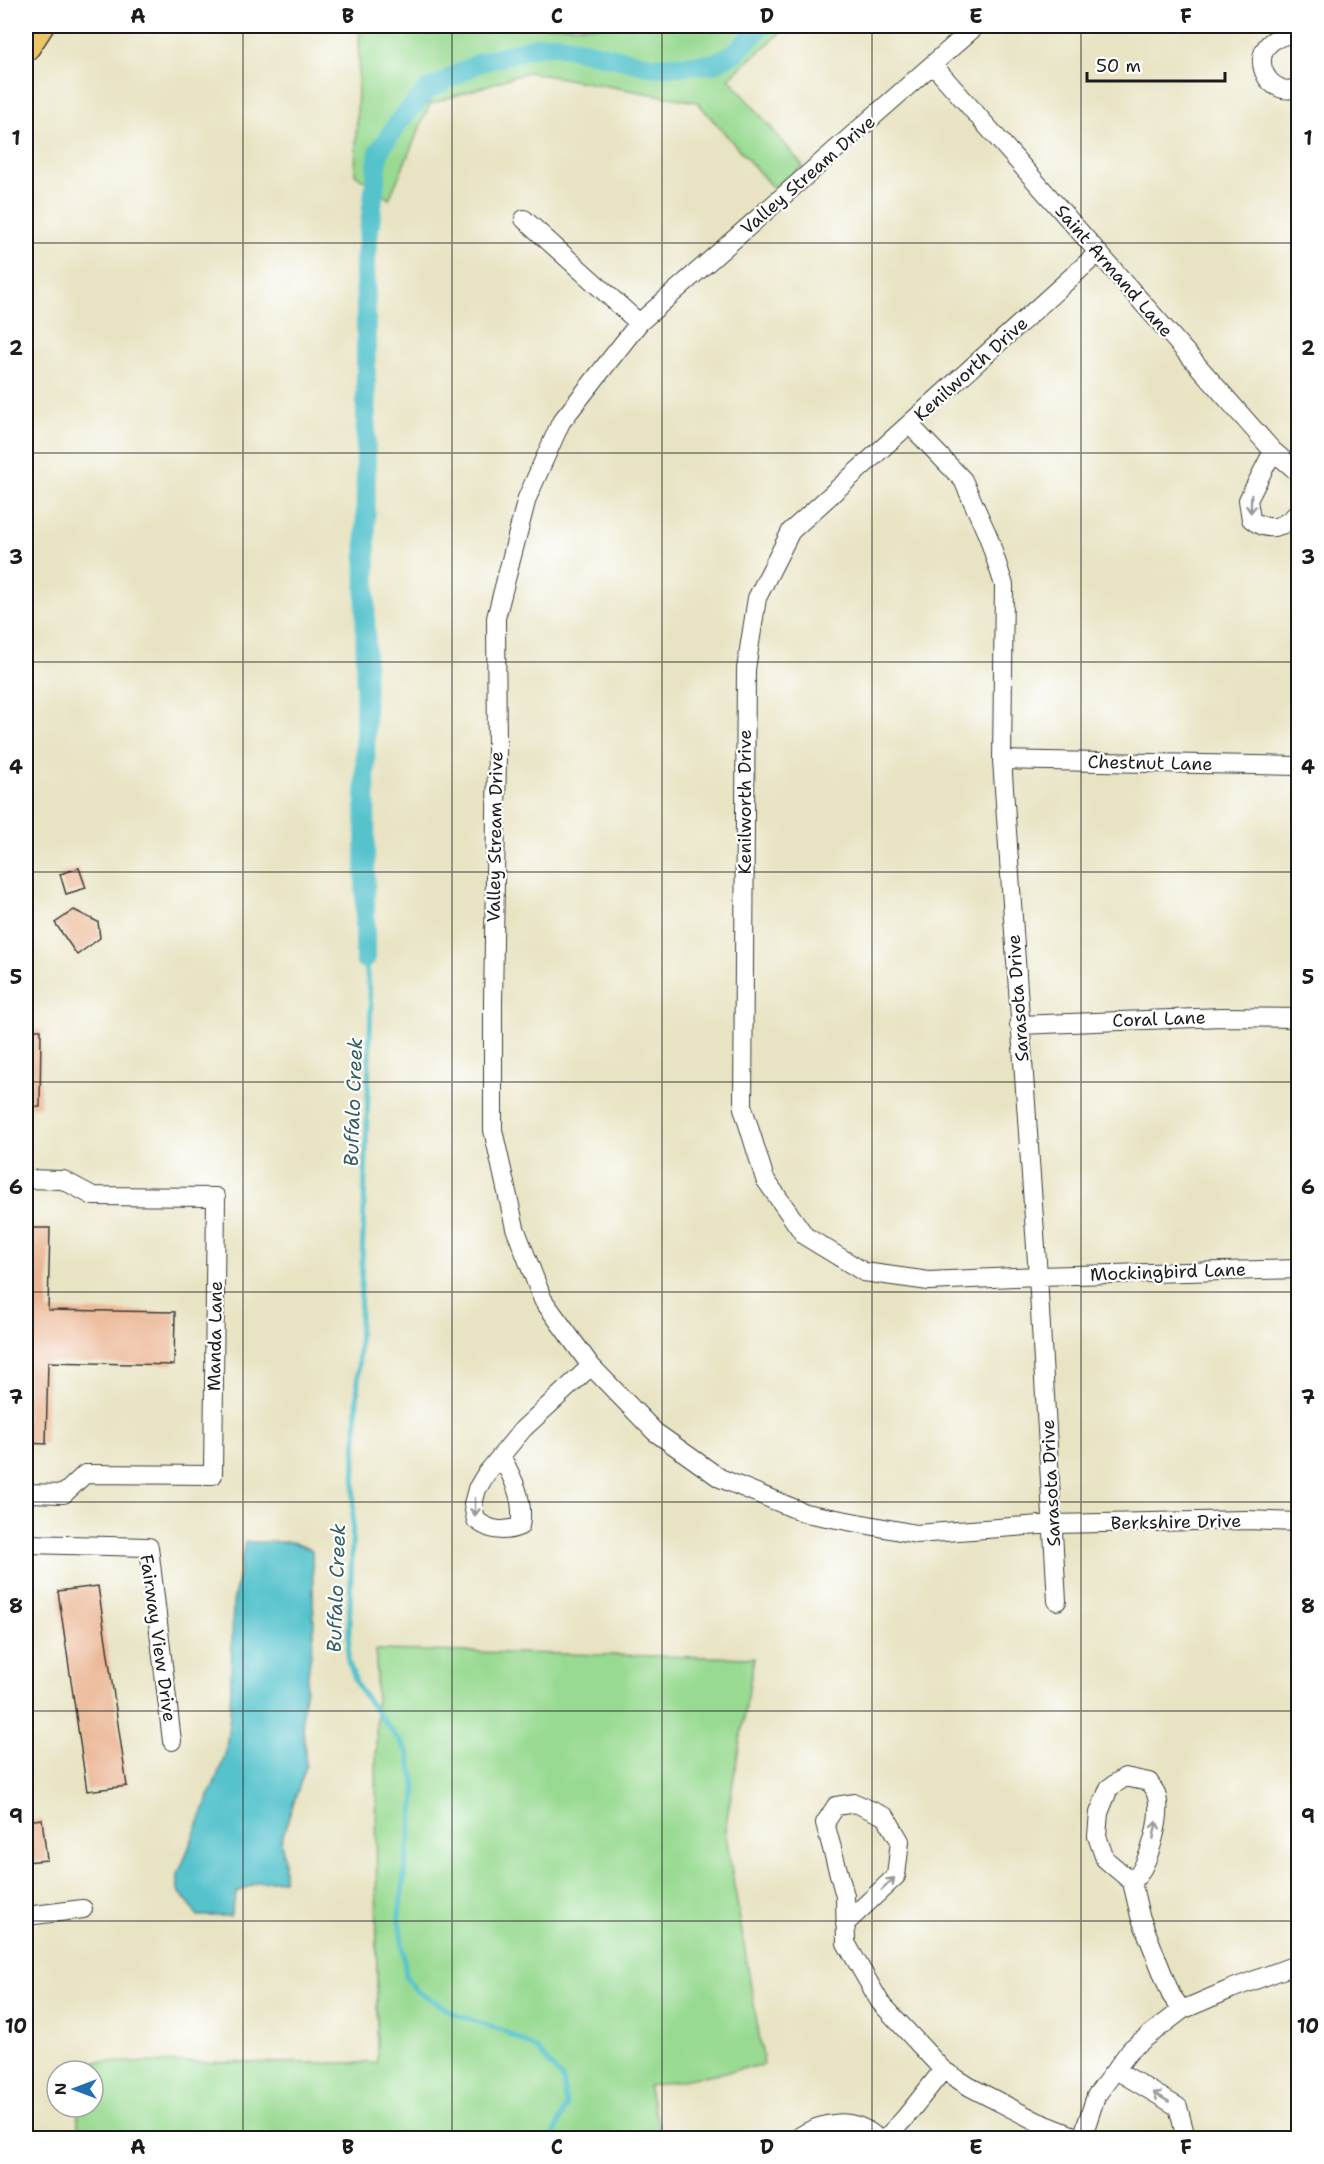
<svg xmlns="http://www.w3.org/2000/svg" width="1324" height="2164" viewBox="0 0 1324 2164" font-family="'Shantell Sans',sans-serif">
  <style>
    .green { fill: #98da91; stroke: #5a7b56; stroke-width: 1.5 }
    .water { fill: #55c2cc; stroke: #386f74; stroke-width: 1.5 }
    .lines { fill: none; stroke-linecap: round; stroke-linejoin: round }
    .stream { stroke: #55c2cc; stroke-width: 5 }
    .canal { stroke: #55c2cc; stroke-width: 20 }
    .building { fill: #ebb593 }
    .minor-casing { stroke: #3b3a35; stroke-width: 20 }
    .primary-casing { stroke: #3b3a35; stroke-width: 31 }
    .minor { stroke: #fff; stroke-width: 18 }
    .primary { stroke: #efc469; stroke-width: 28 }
    .oneway { stroke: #999 }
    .grid { fill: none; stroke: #1c1c1c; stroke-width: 1.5; stroke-opacity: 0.55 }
    .labels { text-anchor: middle; stroke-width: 4.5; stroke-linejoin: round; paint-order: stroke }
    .street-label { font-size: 18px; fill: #1c1c1c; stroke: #fff }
    .water-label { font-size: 20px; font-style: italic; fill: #335e62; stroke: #fff }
    .neatline { fill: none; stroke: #1c1c1c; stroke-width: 2 }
    .grid-label { font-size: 20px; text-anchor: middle; font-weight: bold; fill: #1c1c1c }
  </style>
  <rect width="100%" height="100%" fill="#fff"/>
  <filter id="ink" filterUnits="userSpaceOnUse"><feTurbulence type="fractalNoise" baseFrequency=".0167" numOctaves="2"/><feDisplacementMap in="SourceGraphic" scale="12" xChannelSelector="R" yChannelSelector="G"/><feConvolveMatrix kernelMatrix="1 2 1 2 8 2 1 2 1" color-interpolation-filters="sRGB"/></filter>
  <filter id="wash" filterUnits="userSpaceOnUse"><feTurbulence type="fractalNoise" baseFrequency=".008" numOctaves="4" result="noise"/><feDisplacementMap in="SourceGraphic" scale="24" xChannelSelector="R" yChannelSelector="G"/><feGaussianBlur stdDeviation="1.35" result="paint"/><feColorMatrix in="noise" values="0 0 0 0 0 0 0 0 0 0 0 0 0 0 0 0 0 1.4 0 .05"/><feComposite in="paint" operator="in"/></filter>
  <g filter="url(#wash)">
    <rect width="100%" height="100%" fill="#e8e3c2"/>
    <path class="green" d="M 360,26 L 788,26 L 729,78 L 803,166 L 773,188 L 697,102 L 528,72 L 430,104 L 389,199 L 355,174 Z
      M 376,1650 L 754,1658 L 725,1830 L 764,2065 L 648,2086 L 662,2138 L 78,2138 L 78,2107 L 93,2107 L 93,2071 L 78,2071 L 78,2062 L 377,2063 Z"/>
    <path class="water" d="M 245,1542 L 292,1542 L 312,1550 L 314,1633 L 302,1715 L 306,1766 L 281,1841 L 284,1858 L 284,1880 L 258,1882 L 237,1892 L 230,1916 L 198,1916 L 178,1890 L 178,1875 L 225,1756 L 230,1715 L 233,1603 Z"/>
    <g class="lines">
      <path class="stream" d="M 365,959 L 371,1005 L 348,1661 L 359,1689 L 408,1752 L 416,1790 L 399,1915 L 406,1977 L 417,1991 L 457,2015 L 504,2031 L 537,2049 L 563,2080 L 566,2106 L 555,2133 L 548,2138"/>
      <path class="canal" d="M 365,959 L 366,311 L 365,263 L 379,151 L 400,120 L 428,90 L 479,63 L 538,46 L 558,45 L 654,67 L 713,64 L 735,53 L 762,26"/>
    </g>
    <g id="blocks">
      <path class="building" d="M 79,868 L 86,888 L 66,894 L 60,874 Z
        M 74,910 L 98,922 L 100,938 L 77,955 L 55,923 Z
        M 26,1030 L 41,1030 L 40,1107 L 26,1107 Z
        M 26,1228 L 50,1228 L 48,1310 L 175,1312 L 174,1365 L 48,1362 L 46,1444 L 26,1443 Z
        M 98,1586 L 127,1786 L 87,1791 L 58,1591 Z
        M 42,1819 L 47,1860 L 26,1862 L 26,1821 Z"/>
    </g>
  </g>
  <g filter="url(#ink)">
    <use href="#blocks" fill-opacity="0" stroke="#3b3a35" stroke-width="1.5"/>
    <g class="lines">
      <defs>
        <path id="minor" d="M 1298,33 C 1288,34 1276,36 1268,45 C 1256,59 1263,81 1280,88 C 1285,91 1293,89 1298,89
          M 933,65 L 1273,451 L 1298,472
          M 524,219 L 639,323
          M 1098,253 L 791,531 L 757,598 L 746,669 L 743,1108 L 765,1179 L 805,1236 L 864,1272 L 929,1281 L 1038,1276 L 1298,1269
          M 909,424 L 963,480 L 988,536 L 1004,585 L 1002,760 L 1038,1276 L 1057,1601
          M 1273,451 L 1248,500 L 1251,519 C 1267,533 1285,528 1298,512
          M 1002,760 L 1298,766
          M 1019,1025 L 1222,1017 L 1298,1018
          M 26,1179 L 63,1180 L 93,1196 L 216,1197 L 213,1475 L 85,1474 L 64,1494 L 26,1493
          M 591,1366 L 655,1432 L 720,1478 L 805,1513 L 916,1534 L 1054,1524 L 1246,1520 L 1298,1522
          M 501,1456 C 513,1478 525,1501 520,1526 C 504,1533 490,1531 476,1520 L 473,1504 L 477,1489 L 486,1474 L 523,1429 L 591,1366 L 543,1300 L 515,1228 L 493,1130 L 493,1003 L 497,753 L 496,618 L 527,498 L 561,422 L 639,323 L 976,26
          M 26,1544 L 149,1547 L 172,1741
          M 1132,1882 C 1148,1869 1164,1814 1156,1794 C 1155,1790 1151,1786 1149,1782 L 1125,1777 L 1109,1788 L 1099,1813 L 1097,1836 L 1105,1859 L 1132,1882 L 1140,1916 L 1171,1995 L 1182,2010
          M 26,1916 L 83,1909
          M 845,1924 L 896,1876 L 900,1841 L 886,1817 L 855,1803 L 836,1806 L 825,1823 L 845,1896 L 846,1943 L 880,2002 L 943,2070 L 970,2087 L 1036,2121 L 1079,2138
          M 1116,2070 L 1178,2107 L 1184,2130 L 1181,2138
          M 797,2138 C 822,2121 853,2116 877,2138
          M 886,2138 L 904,2119 L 943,2070
          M 1082,2138 L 1096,2096 L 1131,2049 L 1182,2010 L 1231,1989 L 1298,1964"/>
        <path id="primary" d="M 26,46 L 39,26"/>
      </defs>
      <use href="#minor" class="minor-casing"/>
      <use href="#primary" class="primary-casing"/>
      <use href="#minor" class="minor"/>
      <use href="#primary" class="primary"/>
    </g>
    <defs><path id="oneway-shaft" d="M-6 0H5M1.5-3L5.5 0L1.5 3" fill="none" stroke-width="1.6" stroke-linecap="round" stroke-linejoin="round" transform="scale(1.5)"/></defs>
    <g class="oneway">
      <use href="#oneway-shaft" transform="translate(1251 504) rotate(92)"/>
      <use href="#oneway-shaft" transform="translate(475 1507) rotate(90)"/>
      <use href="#oneway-shaft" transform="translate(1155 1830) rotate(-79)"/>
      <use href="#oneway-shaft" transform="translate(888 1884) rotate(-44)"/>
      <use href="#oneway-shaft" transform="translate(1161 2097) rotate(-149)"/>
    </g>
  </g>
  <path class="grid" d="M 243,26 L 243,2138M 452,26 L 452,2138M 662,26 L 662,2138M 872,26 L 872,2138M 1081,26 L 1081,2138M 26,243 L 1298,243M 26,453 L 1298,453M 26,662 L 1298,662M 26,872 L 1298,872M 26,1082 L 1298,1082M 26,1292 L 1298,1292M 26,1502 L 1298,1502M 26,1711 L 1298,1711M 26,1921 L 1298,1921"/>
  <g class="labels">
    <g class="street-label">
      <text transform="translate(808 175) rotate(-41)" y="6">Valley Stream Drive</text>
      <text transform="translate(1114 271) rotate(49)" y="6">Saint Armand Lane</text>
      <text transform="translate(971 369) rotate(-42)" y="6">Kenilworth Drive</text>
      <text transform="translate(1150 763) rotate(1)" y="6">Chestnut Lane</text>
      <text transform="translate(745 802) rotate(-90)" y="6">Kenilworth Drive</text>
      <text transform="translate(495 837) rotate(-89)" y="6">Valley Stream Drive</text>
      <text transform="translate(1018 998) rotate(-94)" y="6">Sarasota Drive</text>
      <text transform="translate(1159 1019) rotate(-2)" y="6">Coral Lane</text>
      <text transform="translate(1168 1272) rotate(-2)" y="6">Mockingbird Lane</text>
      <text transform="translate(215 1336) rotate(-89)" y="6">Manda Lane</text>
      <text transform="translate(1051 1483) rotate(-93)" y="6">Sarasota Drive</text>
      <text transform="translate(1176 1522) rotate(-1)" y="6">Berkshire Drive</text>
      <text transform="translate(158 1638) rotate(82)" y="6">Fairway View Drive</text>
    </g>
    <g class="water-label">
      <text transform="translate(353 1102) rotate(-88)" y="7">Buffalo Creek</text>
      <text transform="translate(336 1588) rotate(-88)" y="7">Buffalo Creek</text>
    </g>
  </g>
  <rect width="1324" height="2164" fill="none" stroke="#fff" stroke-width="66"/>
  <g transform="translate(75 2089) rotate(270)"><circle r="28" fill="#ffffff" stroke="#a4a4a4" stroke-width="1.5"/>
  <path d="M0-4.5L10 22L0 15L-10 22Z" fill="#1f6fb2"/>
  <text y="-9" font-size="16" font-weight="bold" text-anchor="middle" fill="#1c1c1c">N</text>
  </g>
  <path d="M1087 72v9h138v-9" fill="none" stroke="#1c1c1c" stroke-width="3"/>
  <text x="1096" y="72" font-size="18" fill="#1c1c1c" stroke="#ffffff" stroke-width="4.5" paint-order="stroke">50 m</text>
  <rect x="33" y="33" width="1258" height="2098" class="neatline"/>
  <g class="grid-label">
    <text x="138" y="23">A</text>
    <text x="348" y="23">B</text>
    <text x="557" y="23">C</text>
    <text x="767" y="23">D</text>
    <text x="976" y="23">E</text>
    <text x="1186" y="23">F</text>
    <text x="16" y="145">1</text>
    <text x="1308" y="145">1</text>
    <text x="16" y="355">2</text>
    <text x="1308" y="355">2</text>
    <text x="16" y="564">3</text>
    <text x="1308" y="564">3</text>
    <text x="16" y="774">4</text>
    <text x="1308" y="774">4</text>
    <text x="16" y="984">5</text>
    <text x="1308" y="984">5</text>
    <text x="16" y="1194">6</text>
    <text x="1308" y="1194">6</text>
    <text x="16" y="1404">7</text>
    <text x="1308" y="1404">7</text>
    <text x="16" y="1613">8</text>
    <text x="1308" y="1613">8</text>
    <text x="16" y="1823">9</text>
    <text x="1308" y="1823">9</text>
    <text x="16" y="2033">10</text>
    <text x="1308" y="2033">10</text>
    <text x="138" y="2154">A</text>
    <text x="348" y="2154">B</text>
    <text x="557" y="2154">C</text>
    <text x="767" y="2154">D</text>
    <text x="976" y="2154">E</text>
    <text x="1186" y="2154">F</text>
  </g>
</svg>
